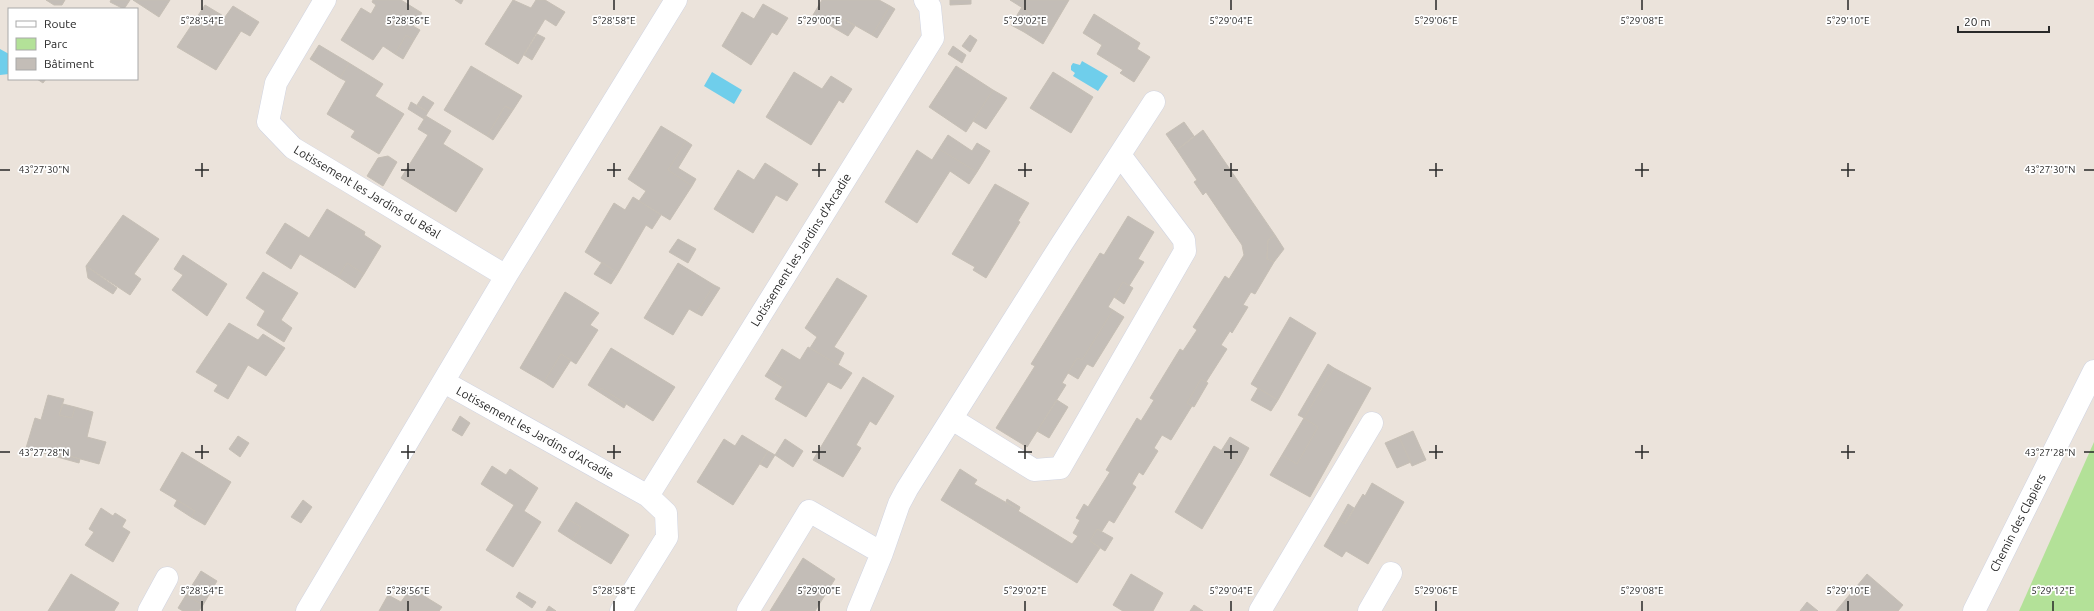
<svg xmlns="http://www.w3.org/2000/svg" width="2094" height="611" viewBox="0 0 2094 611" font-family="Ubuntu,sans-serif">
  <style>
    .green { fill: #b3e198 }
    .water { fill: #6fceeb }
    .building { fill: #c3bdb7; stroke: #c6bfb5 }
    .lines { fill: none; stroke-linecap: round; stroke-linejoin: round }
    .minor-casing { stroke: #d0d4e2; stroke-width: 23 }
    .minor { stroke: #fff; stroke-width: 22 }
    .ticks { fill: none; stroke: #292929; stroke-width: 1.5 }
    .labels { text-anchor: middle; stroke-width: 3.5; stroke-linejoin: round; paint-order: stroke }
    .street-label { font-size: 12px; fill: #292929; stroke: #fff }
    .ticks-label { font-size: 10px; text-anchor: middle; fill: #292929; stroke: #fff; stroke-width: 3.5; stroke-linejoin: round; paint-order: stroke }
  </style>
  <rect width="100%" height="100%" fill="#ebe3db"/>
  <path class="green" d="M 2094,442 L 2094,611 L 2019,611 Z"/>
  <path class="water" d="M 0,49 L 9,54 L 9,74 L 0,75 Z
    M 1082,61 L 1108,76 L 1098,91 L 1073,76 L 1075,73 L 1071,70 L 1071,66 L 1073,63 L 1080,65 Z
    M 712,72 L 742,90 L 734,104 L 704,86 Z"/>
  <path class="building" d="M 46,0 L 65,0 L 62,5 L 54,5 Z
    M 111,0 L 130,0 L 124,9 L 110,2 Z
    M 133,0 L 170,0 L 159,17 Z
    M 373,0 L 401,0 L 422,13 L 413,26 L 420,30 L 414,40 L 406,35 L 395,54 L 383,46 L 373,60 L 341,40 L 361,8 L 371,14 L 376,5 L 372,2 Z
    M 455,0 L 463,0 L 461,4 Z
    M 513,0 L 531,8 L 536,0 L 545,0 L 565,12 L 556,26 L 545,19 L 518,64 L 485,44 Z
    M 822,0 L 879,0 L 890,6 L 872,35 L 842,18 L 836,29 L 813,15 Z
    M 950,0 L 971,0 L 971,4 L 950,5 Z
    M 1010,0 L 1069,0 L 1043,44 L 1024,32 L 1034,15 Z
    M 763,4 L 788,18 L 777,35 L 772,32 L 751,65 L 722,46 L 742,12 L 754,19 Z
    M 205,5 L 225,17 L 233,6 L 259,22 L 250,36 L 241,31 L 216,70 L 177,47 Z
    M 890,6 L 895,9 L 877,38 L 872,35 Z
    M 1022,7 L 1034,15 L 1024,32 L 1011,25 Z
    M 1094,14 L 1140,43 L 1137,49 L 1150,57 L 1134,82 L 1120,73 L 1123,70 L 1097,54 L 1102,45 L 1083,33 Z
    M 842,18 L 855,26 L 848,36 L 836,29 Z
    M 537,34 L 545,38 L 532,60 L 524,55 Z
    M 406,35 L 414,40 L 403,59 L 395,54 Z
    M 970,35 L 977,40 L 970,52 L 962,46 Z
    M 319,45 L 349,63 L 340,78 L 310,59 Z
    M 953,46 L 966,55 L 962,63 L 948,54 Z
    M 349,63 L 383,84 L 375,96 L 404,114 L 379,154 L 351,137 L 355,131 L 327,114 L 346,81 L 340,78 Z
    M 471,66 L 522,96 L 513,110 L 505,106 L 487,136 L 444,110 Z
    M 956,66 L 993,90 L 966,132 L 929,107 Z
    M 794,72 L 822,89 L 831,76 L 852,89 L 843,103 L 839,100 L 811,145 L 766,117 Z
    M 1053,72 L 1093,97 L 1071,133 L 1030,108 Z
    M 37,79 L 46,79 L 43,83 Z
    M 993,90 L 1007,98 L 986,129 L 973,121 Z
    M 423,96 L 434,103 L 428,112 L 417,105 Z
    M 411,102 L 428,112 L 424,119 L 408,109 Z
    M 505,106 L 513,110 L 493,140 L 487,136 Z
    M 426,116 L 451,131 L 443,144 L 483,169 L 456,212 L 401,178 L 428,135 L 418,129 Z
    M 1184,122 L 1194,136 L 1177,150 L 1166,134 Z
    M 661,126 L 686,141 L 668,170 L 692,186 L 670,220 L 639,201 L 646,191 L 628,179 Z
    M 1203,130 L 1275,235 L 1268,240 L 1267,259 L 1274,262 L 1255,294 L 1251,292 L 1243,305 L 1248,307 L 1232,333 L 1230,331 L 1221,345 L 1227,349 L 1206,382 L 1201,379 L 1187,403 L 1192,406 L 1171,440 L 1162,435 L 1154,448 L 1158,451 L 1143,475 L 1139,472 L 1132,484 L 1136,487 L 1114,523 L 1109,520 L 1102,531 L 1097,529 L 1090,541 L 1100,548 L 1077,583 L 941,500 L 960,469 L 977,480 L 974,484 L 1019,510 L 1018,511 L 1072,544 L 1078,536 L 1073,533 L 1080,520 L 1076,518 L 1084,504 L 1088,507 L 1110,472 L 1106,470 L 1137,418 L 1141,421 L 1154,400 L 1150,398 L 1180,349 L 1183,351 L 1197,330 L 1193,327 L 1225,276 L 1229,279 L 1244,255 L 1242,245 L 1206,192 L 1203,195 L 1194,182 L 1197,180 L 1177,150 Z
    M 948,135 L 972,151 L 977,143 L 990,151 L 977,172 L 939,149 Z
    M 686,141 L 692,145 L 678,168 L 696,179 L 692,186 L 668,170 Z
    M 939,149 L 977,172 L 969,184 L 950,171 L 917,223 L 885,202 L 917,150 L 932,160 Z
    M 388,156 L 397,162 L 383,186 L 367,176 L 378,158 Z
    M 765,163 L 798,184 L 787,201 L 776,195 L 753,233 L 714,209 L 738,170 L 754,180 Z
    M 995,184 L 1029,203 L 1018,221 L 1020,222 L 986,278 L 973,270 L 975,267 L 952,254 Z
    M 633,197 L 661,215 L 652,229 L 646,225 L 618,273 L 585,252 L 614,203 L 625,210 Z
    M 327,209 L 365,232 L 364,235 L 381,246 L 364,274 L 347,263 L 338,277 L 300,254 L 291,269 L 266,253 L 285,223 L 309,238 Z
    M 123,215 L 159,239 L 134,274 L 141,279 L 130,295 L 86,266 Z
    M 1128,216 L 1154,232 L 1138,259 L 1144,262 L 1129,286 L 1123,282 L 1108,307 L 1113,310 L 1082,360 L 1077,358 L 1062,383 L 1066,385 L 1027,447 L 996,428 L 1035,366 L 1031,364 L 1100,253 L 1104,255 Z
    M 1275,235 L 1284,249 L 1274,262 L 1267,259 L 1268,240 Z
    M 678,239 L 696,249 L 688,263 L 669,252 Z
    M 183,255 L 227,284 L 207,316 L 172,290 L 183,275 L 174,269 Z
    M 602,262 L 618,273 L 611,284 L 594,274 Z
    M 347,263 L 364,274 L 355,288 L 338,277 Z
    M 678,263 L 714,285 L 696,313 L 689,309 L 673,335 L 644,318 Z
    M 86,266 L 117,288 L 113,294 L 88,278 Z
    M 263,272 L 298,293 L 281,320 L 292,328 L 284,342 L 257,325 L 265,311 L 246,298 Z
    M 837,278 L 867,296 L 834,347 L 844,353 L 838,365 L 810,348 L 817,337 L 805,328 Z
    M 1123,282 L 1133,288 L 1124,304 L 1114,297 Z
    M 714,285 L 720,288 L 702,316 L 696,313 Z
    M 565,292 L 599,313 L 590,325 L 598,330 L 576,364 L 561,354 L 544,382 L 520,368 Z
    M 1113,310 L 1124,317 L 1093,367 L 1087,364 L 1078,379 L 1068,373 L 1077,358 L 1082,360 Z
    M 1290,317 L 1316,333 L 1278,400 L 1251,384 Z
    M 229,323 L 258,340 L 263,334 L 285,348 L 266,376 L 248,365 L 228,399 L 214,391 L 218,385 L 196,372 Z
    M 808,347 L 852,373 L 841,389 L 828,382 L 806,417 L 775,399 L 786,381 L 769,370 L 782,349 L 800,360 Z
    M 611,348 L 675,387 L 653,421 L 601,388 L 599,392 L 588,385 Z
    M 561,354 L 571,360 L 553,388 L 544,382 Z
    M 1328,364 L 1334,368 L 1304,418 L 1298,415 Z
    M 1334,368 L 1371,388 L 1310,497 L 1270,475 L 1282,455 L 1297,464 L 1318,427 L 1304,418 Z
    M 769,370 L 786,381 L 783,387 L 765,376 Z
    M 863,377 L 894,396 L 876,425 L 870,421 L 856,445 L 861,448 L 843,477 L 813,460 Z
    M 1201,379 L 1208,383 L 1194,407 L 1187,403 Z
    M 601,388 L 626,404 L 624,408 L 599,392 Z
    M 1258,388 L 1278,400 L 1271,411 L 1251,400 Z
    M 48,395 L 64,399 L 59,415 L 72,418 L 75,407 L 93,412 L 87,437 L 106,442 L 99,464 L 44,449 L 43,453 L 26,448 L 35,418 L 41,420 Z
    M 1057,400 L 1068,407 L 1049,438 L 1037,431 Z
    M 63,404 L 75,407 L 72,418 L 59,415 Z
    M 460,416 L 470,423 L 462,436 L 452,430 Z
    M 1304,418 L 1318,427 L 1297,464 L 1282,455 Z
    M 1413,431 L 1426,460 L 1412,466 L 1399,437 Z
    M 742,435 L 768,451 L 733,505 L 697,482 L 724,439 L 735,446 Z
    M 238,436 L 249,443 L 240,457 L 229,449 Z
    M 1230,437 L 1249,448 L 1241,463 L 1221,451 Z
    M 1399,437 L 1411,462 L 1397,468 L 1385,443 Z
    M 785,439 L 803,451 L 793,467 L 775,455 Z
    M 1214,446 L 1241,463 L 1202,529 L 1175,512 Z
    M 44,449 L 80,459 L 79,463 L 43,453 Z
    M 768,451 L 775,455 L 767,468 L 760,464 Z
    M 182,452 L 231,482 L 205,525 L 191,517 L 195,511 L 160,490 Z
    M 492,466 L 506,475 L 510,469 L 538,488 L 524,511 L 541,522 L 513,567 L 486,550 L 514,505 L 481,484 Z
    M 1372,483 L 1404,502 L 1368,564 L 1346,551 L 1342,557 L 1324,546 L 1339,520 L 1345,524 L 1363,494 L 1365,496 Z
    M 1007,499 L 1020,507 L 1019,510 L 1006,502 Z
    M 177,500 L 195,511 L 191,517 L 174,506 Z
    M 303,500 L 312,507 L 301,523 L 291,517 Z
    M 576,502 L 629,535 L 611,564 L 572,540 L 581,527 L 566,518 Z
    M 1348,504 L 1354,508 L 1345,524 L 1339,520 Z
    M 101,508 L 113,516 L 115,513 L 126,520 L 122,527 L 130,532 L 113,562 L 85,545 L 94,532 L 89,529 Z
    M 566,518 L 581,527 L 572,540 L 558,531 Z
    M 1097,529 L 1113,538 L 1105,551 L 1090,541 Z
    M 803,558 L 835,579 L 815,611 L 770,611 Z
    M 201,571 L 217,581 L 203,605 L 186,595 Z
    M 71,574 L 119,603 L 114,611 L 48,611 Z
    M 1131,574 L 1163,593 L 1153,611 L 1123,611 L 1113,605 Z
    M 1867,574 L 1903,605 L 1898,611 L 1836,611 Z
    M 411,588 L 442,607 L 439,611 L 379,611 L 388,595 L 401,602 Z
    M 519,592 L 536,602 L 532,608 L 516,597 Z
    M 186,595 L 203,605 L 199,611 L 183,611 L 178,608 Z
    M 1807,602 L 1818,611 L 1800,611 Z
    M 1194,605 L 1203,611 L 1190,611 Z
    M 549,606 L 556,611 L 546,611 Z"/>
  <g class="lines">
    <defs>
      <path id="minor" d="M 325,0 L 276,83 L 268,122 L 293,148 L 506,276
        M 444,382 L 648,496 L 933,38 L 930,7 L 925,0
        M 952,419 L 1034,470 L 1060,468 L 1185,251 L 1184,240 L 1120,155
        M 149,611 L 167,578
        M 307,611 L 506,276 L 676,0
        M 621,611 L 667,537 L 666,513 L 648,496
        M 748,611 L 809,511 L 882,553
        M 858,611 L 882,553 L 899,504 L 907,489 L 1061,245 L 1154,102
        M 1260,611 L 1372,423
        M 1369,611 L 1391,573
        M 1974,611 L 2094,371"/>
    </defs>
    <use href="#minor" class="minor-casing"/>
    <use href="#minor" class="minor"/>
  </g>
  <path class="ticks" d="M 202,0 L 202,10M 408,0 L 408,10M 614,0 L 614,10M 819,0 L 819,10M 1025,0 L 1025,10M 1231,0 L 1231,10M 1436,0 L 1436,10M 1642,0 L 1642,10M 1848,0 L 1848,10M 202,163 L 202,177M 408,163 L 408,177M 614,163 L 614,177M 819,163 L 819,177M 1025,163 L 1025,177M 1231,163 L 1231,177M 1436,163 L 1436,177M 1642,163 L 1642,177M 1848,163 L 1848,177M 0,170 L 10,170M 195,170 L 209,170M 401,170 L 415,170M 607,170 L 621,170M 812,170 L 826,170M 1018,170 L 1032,170M 1224,170 L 1238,170M 1429,170 L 1443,170M 1635,170 L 1649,170M 1841,170 L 1855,170M 2084,170 L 2094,170M 202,445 L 202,459M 408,445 L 408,459M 614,445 L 614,459M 819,445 L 819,459M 1025,445 L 1025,459M 1231,445 L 1231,459M 1436,445 L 1436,459M 1642,445 L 1642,459M 1848,445 L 1848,459M 0,452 L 10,452M 195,452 L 209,452M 401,452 L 415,452M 607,452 L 621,452M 812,452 L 826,452M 1018,452 L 1032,452M 1224,452 L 1238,452M 1429,452 L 1443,452M 1635,452 L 1649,452M 1841,452 L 1855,452M 2084,452 L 2094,452M 202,601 L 202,611M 408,601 L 408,611M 614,601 L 614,611M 819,601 L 819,611M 1025,601 L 1025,611M 1231,601 L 1231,611M 1436,601 L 1436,611M 1642,601 L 1642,611M 1848,601 L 1848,611M 2053,601 L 2053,611"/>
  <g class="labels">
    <g class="street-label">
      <text transform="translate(367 192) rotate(31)" y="4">Lotissement les Jardins du Béal</text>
      <text transform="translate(801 250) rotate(-58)" y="4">Lotissement les Jardins d'Arcadie</text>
      <text transform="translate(535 433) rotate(29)" y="4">Lotissement les Jardins d'Arcadie</text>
      <text transform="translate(2018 523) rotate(-63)" y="4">Chemin des Clapiers</text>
    </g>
  </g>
  <g class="ticks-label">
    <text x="202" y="24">5°28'54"E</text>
    <text x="408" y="24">5°28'56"E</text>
    <text x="614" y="24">5°28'58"E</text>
    <text x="819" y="24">5°29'00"E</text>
    <text x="1025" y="24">5°29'02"E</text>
    <text x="1231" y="24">5°29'04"E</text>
    <text x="1436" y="24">5°29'06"E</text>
    <text x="1642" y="24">5°29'08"E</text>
    <text x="1848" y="24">5°29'10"E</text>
    <text x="44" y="173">43°27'30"N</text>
    <text x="2050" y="173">43°27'30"N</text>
    <text x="44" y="456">43°27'28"N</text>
    <text x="2050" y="456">43°27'28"N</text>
    <text x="202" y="594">5°28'54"E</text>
    <text x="408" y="594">5°28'56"E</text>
    <text x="614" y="594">5°28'58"E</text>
    <text x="819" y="594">5°29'00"E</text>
    <text x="1025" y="594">5°29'02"E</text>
    <text x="1231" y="594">5°29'04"E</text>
    <text x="1436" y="594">5°29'06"E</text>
    <text x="1642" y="594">5°29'08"E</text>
    <text x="1848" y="594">5°29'10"E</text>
    <text x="2053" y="594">5°29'12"E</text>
  </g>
  <rect x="8" y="8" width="130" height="72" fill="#ffffff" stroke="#a9a9a9"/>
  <rect x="16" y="21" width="20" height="6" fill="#ffffff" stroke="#a9a9a9"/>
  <text x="44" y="28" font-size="12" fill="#292929">Route</text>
  <rect x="16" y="38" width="20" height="12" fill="#b3e198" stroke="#a9a9a9"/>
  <text x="44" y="48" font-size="12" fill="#292929">Parc</text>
  <rect x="16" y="58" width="20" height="12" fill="#c3bdb7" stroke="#a9a9a9"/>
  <text x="44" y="68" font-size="12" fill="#292929">Bâtiment</text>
  <path d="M1958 26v6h91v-6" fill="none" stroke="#292929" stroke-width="2"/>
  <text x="1964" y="26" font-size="12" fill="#292929" stroke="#ffffff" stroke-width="3" paint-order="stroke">20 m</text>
</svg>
